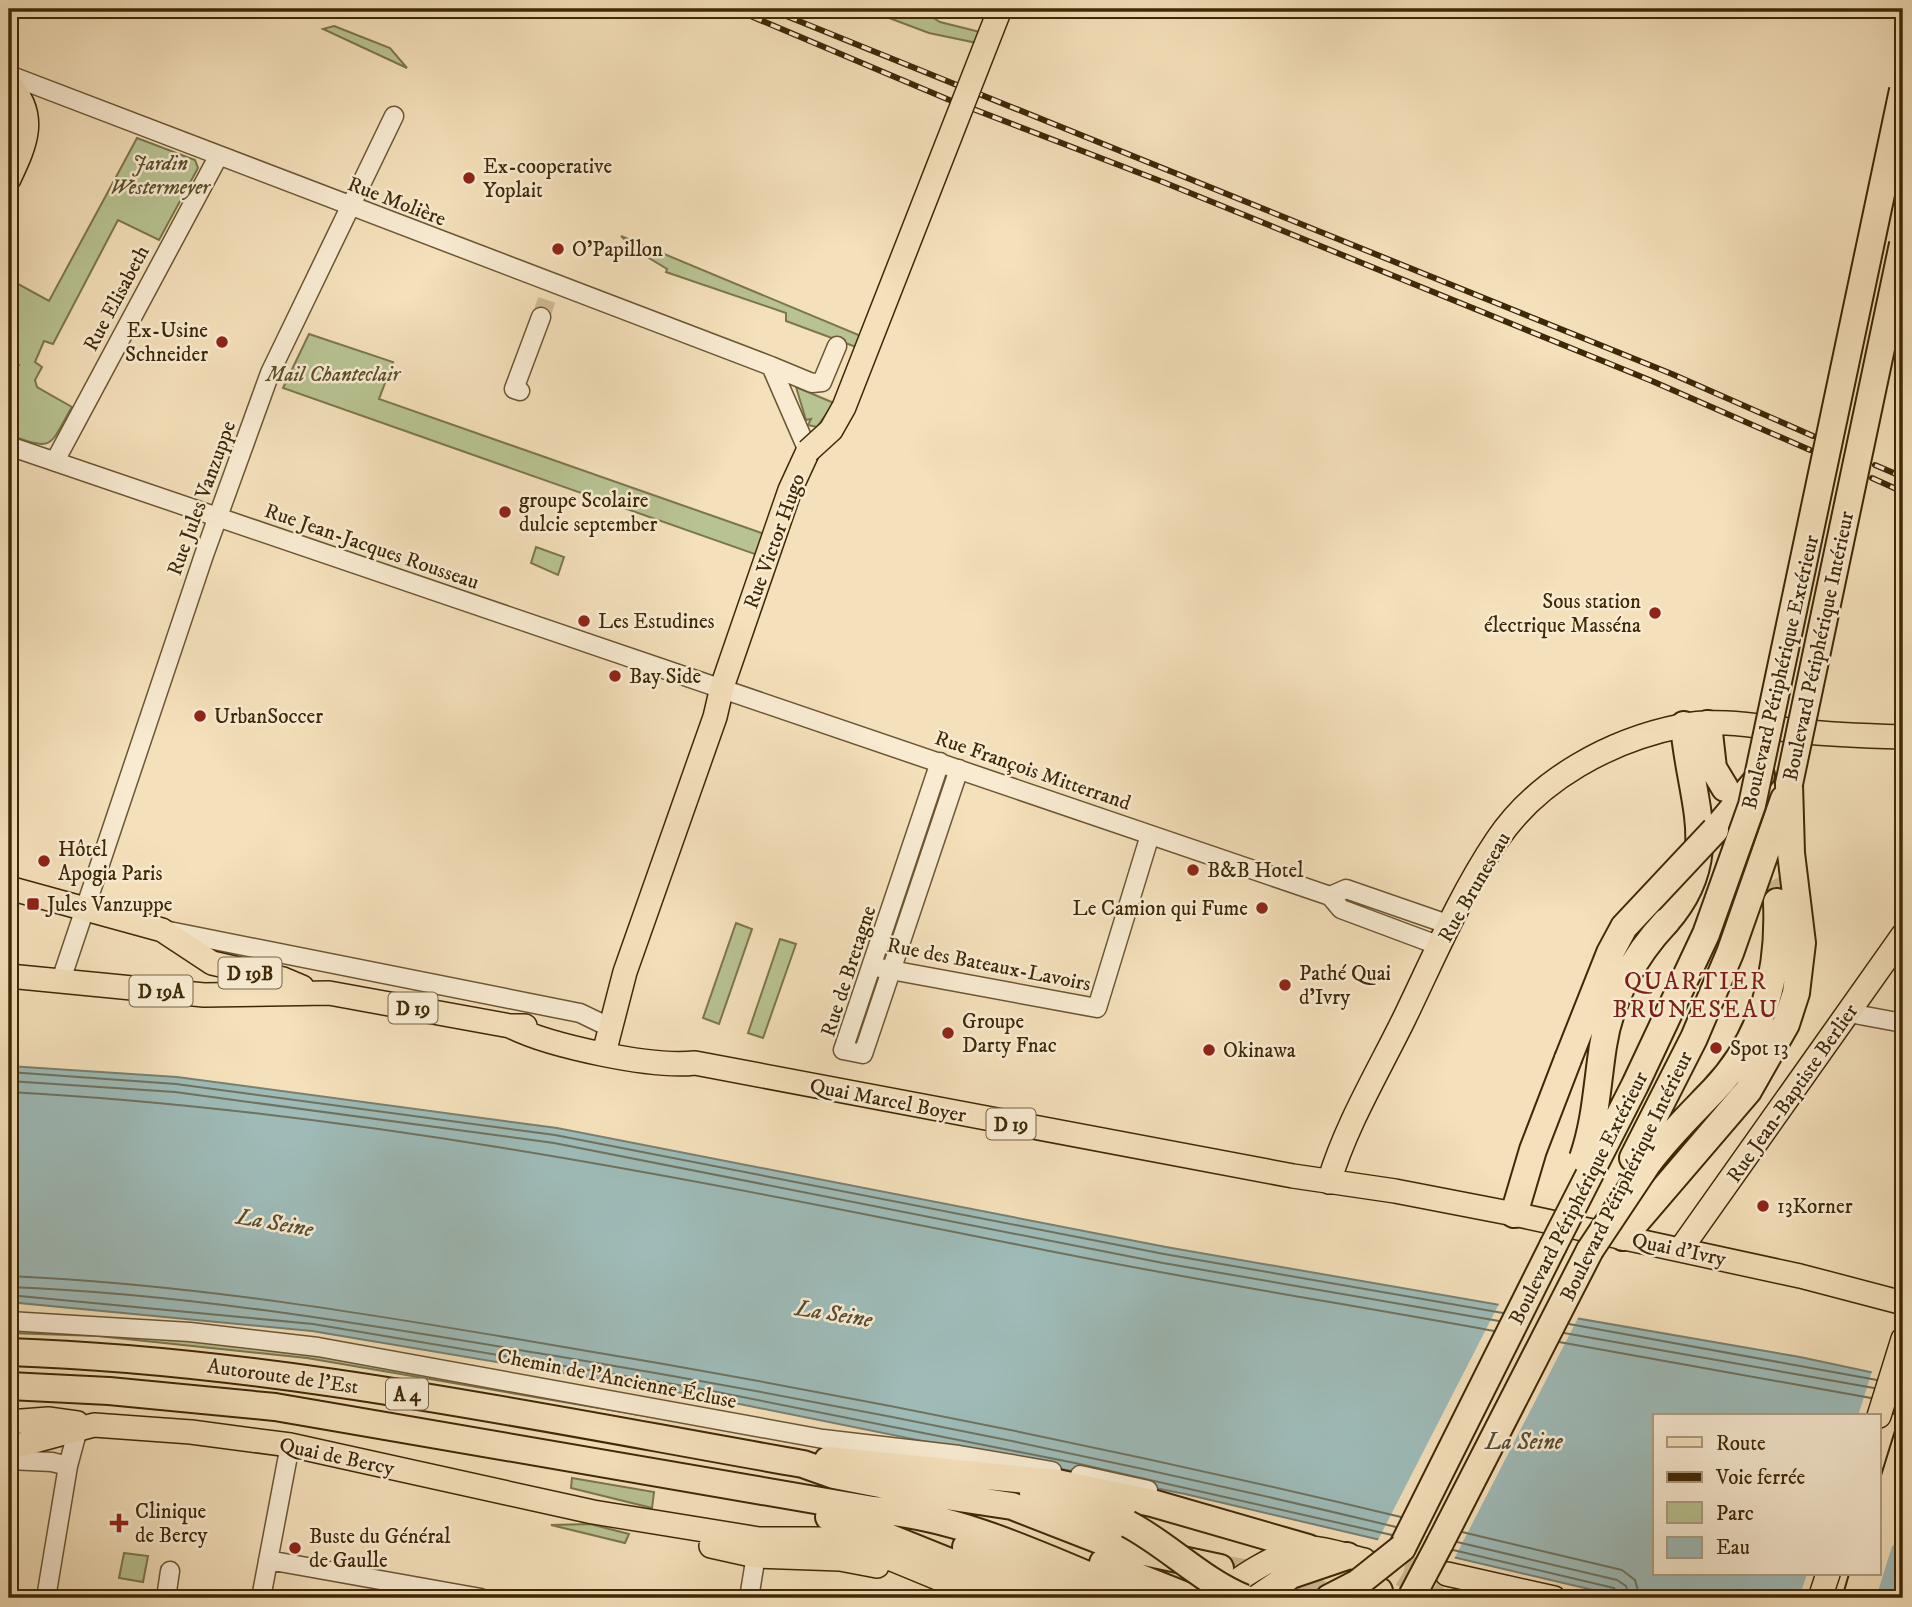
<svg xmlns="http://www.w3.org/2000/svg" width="1912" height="1607" viewBox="0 0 1912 1607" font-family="'IM FELL DW Pica',serif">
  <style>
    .green { fill: #b8c392; stroke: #7b764c; stroke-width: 2 }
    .water { fill: #9ebbb8; stroke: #788071; stroke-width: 2; fill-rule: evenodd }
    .pier { fill: #f4e0ba }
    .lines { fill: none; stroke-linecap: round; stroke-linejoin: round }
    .shore { stroke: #6e725f; stroke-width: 2 }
    .minor-tunnel { stroke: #d0bb96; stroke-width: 18; stroke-dasharray: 18 9; stroke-linecap: butt }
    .major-tunnel { stroke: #d0bb96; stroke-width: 23; stroke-dasharray: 23 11; stroke-linecap: butt }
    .highway-tunnel { stroke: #d0bb96; stroke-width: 26; stroke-dasharray: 26 13; stroke-linecap: butt }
    .minor-casing { stroke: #6c5633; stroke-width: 21 }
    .major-casing { stroke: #3e2806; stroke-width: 26 }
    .highway-casing { stroke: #3e2806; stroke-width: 30 }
    .minor { stroke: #f8ebd2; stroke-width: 18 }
    .major { stroke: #f4e0ba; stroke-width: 23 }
    .highway { stroke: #f4e0ba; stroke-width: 26 }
    .tram { stroke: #3e2806; stroke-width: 2 }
    .rail-casing { stroke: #3e2806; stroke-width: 6 }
    .rail { stroke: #f8ebd2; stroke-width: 3.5; stroke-dasharray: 10; stroke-linecap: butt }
    .major-bridge-casing { stroke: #3e2806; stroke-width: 26; stroke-linecap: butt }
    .highway-bridge-casing { stroke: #3e2806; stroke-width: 30; stroke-linecap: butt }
    .major-bridge { stroke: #f4e0ba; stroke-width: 23 }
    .highway-bridge { stroke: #f4e0ba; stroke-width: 26 }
    .poi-dot { fill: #8f2418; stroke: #f8ebd2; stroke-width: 2.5 }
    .labels { text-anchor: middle; stroke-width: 5; stroke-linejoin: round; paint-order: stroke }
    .shield { fill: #f8ebd2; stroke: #766243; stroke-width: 2 }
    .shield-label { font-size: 19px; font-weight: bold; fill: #3e2806 }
    .park-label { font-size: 21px; font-style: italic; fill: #5c4f29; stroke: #f8ebd2 }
    .poi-label { font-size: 21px; fill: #3e2806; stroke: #f8ebd2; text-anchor: start }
    .street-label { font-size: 21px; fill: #3e2806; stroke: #f8ebd2 }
    .water-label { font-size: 23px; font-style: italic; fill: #564d32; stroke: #f8ebd2 }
    .quarter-label { font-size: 24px; letter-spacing: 2px; fill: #7a1f14; stroke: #f8ebd2 }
  </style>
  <rect width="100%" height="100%" fill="#f4e0ba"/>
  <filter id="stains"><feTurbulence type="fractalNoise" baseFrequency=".00286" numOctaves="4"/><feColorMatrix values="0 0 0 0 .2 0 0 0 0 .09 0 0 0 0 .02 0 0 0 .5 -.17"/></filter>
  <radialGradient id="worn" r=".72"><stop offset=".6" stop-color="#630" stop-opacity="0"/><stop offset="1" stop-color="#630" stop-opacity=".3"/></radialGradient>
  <path class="green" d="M 865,9 L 920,9 L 940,22 L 980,32 L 977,43 L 929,33 Z
    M 334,26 L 390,48 L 407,68 L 323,29 Z
    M 137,138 L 195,160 L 198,168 L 159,240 L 118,220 L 53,344 L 44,341 L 35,362 L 42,367 L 35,380 L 37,387 L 72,407 C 48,448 55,451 9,435 L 9,383 L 19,365 L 9,360 L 9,279 L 49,301 Z
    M 621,236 L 861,336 L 856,347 L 786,321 L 786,313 L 666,272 L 667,269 L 634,249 Z
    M 309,334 L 393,362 L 379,399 L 773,537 L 766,558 L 283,388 Z
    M 796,387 L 834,403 L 817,427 L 808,425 L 811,419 L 806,420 Z
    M 536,547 L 564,557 L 558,575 L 531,563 Z
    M 736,923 L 752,929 L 719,1024 L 703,1018 Z
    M 780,939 L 796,944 L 763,1038 L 748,1033 Z
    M 9,1324 L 230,1339 L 838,1449 L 307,1358 L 98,1336 L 9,1333 Z
    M 572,1478 L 654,1492 L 652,1508 L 571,1488 Z
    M 590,1524 L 629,1534 L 625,1543 L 551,1525 Z
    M 124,1553 L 148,1556 L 143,1582 L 119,1578 Z"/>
  <path class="water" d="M 9,1066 L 177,1077 L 557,1128 L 1166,1247 L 1800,1357 L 1903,1379 L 1903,1598 L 1627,1598 L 1185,1494 L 700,1396 L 312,1331 L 9,1302 ZM 1655,1416 L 1879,1416 L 1879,1574 L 1655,1574 Z"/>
  <path class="pier" d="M 1500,1302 L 1579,1316 L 1453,1561 L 1377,1542 Z
    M 1873,1368 L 1903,1375 L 1903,1513 L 1895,1538 L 1897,1543 L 1892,1546 L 1876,1598 L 1799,1598 L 1807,1574 L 1879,1574 L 1879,1416 L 1858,1416 Z"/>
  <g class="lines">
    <path class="shore" d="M 9,1072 L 176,1084 L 555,1135 L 1164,1254 L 1503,1313
      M 9,1081 L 175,1092 L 554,1143 L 1163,1263 L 1499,1321
      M 9,1092 C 367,1111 718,1185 1070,1255 C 1211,1283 1352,1305 1494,1331
      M 9,1276 C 193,1284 376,1315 558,1346 C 841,1393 1122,1450 1401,1517
      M 9,1287 C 193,1294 375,1326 556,1356 C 838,1403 1118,1460 1396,1527
      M 9,1295 L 313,1324 L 702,1389 L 1075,1463 L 1392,1535
      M 1569,1324 L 1877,1380
      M 1564,1333 L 1874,1388
      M 1559,1342 L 1871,1398
      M 1462,1532 L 1622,1570 L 1635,1580 L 1640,1598
      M 1457,1542 L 1617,1580 L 1626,1586 L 1629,1598
      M 1453,1550 L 1614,1588 L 1620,1598"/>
    <path class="minor-tunnel" d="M 541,317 L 548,296"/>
    <path class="major-tunnel" d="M 1371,1561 L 1441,1573
      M 1402,1575 L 1438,1598"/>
    <path class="highway-tunnel" d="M 1737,811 L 1773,883 L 1777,902
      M 1220,1568 C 1259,1574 1295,1580 1330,1598"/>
    <defs>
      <path id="minor" d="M 9,75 L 771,366 L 808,451
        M 771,366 L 812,383 L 822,382 L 837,346
        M 520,391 L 514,389 L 541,317
        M 9,446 L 1330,896 L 1341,909 L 1440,946
        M 55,461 L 218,157
        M 940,762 L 843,1050 L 863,1054 L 959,769
        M 1330,896 L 1346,889 L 1450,925
        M 169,931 L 580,1013 L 609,1027
        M 880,968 L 1097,1008 L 1150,835
        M 61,980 L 204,555 L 270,373 L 394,116
        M 1849,1013 L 1903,1023
        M 9,1321 L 190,1332 L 318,1347 L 823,1439 L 959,1455 L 1052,1471
        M 9,1460 L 52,1462 L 68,1466
        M 1080,1475 L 1148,1490
        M 268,1560 L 481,1598
        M 46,1598 L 68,1466 L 78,1429
        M 166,1598 L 170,1571
        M 261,1598 L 290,1445
        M 749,1598 L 758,1543"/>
      <path id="major" d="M 9,84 C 39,116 25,145 9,179
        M 9,888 L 162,930 L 212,963 L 283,979 L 302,987
        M 9,976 L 204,995 L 329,993 L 510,1026 L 525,1026
        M 510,1026 C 549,1046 652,1068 695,1063 L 1293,1176 L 1395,1191 L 1514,1214 L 1800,1276 L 1903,1303
        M 604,1053 L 625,972 L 715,717 L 722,687 L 790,490 L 808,451
        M 1329,1182 C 1346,1125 1378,1072 1404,1019 C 1433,959 1460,895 1497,840 C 1538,779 1611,740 1681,726 C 1719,718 1760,727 1798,731 C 1833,735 1868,736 1903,737
        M 1680,1250 L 1903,935
        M 1879,1416 L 1903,1339
        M 9,1422 L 48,1419 L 77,1423
        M 9,1448 L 94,1425 L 191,1432 L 290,1445 L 593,1512 L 759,1539 L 824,1539 L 865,1548 L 986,1598
        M 711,1546 L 756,1556 L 840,1559 L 877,1566
        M 1447,1574 L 1554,1598
        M 1218,1598 C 1234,1579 1283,1549 1309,1548 C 1326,1548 1347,1556 1364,1560
        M 1820,1598 L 1828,1574"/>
      <path id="highway" d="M 1708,724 L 1713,768 L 1725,788
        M 1715,830 L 1761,775
        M 1666,922 C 1724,856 1690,801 1684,725
        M 1633,1158 L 1694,1038 L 1730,953 L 1784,799
        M 1648,1163 C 1668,1136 1691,1114 1714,1090 C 1764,1037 1780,973 1777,902
        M 1514,1214 L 1533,1150 L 1568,1059
        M 1623,1237 L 1748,1091 L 1786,1024 L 1796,993 L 1802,943 L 1791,853 L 1789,784
        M 9,1352 C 276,1361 540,1418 803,1464 L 834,1475 L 926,1493 L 1012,1506 L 1112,1545 L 1220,1568
        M 9,1386 L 109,1391 L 275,1407 L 873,1510 C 966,1516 1057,1564 1143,1598
        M 828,1460 L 1057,1483 L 1152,1503 L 1308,1548
        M 1033,1493 L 1128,1524
        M 829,1517 L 858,1525 L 1039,1598
        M 1440,1543 L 1590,1250
        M 966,1547 L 1089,1598
        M 1402,1548 L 1553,1246
        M 1103,1563 L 1186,1596
        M 1258,1598 L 1291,1575 L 1347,1556
        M 1329,1598 L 1358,1583
        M 1376,1598 L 1379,1591"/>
    </defs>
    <use href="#minor" class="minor-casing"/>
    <use href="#major" class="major-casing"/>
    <use href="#highway" class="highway-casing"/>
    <use href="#minor" class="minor"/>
    <use href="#major" class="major"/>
    <use href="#highway" class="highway"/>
    <path class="tram" d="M 1894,1414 L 1903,1384
      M 1879,1482 L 1903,1405
      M 1842,1598 L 1849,1574"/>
    <defs>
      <path id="rail" d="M 734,9 L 947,99 L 1163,182 L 1652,381 L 1810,450
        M 769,9 L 1672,374 L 1813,436
        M 1875,465 L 1903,477
        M 1872,478 L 1903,492"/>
    </defs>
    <use href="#rail" class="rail-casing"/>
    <use href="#rail" class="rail"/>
    <defs>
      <path id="major-bridge" d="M 808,451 L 831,430 L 844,407 L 1000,9"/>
      <path id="highway-bridge" d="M 1789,784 L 1903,244
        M 1568,1059 L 1610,953 L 1624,927 L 1715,830
        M 1583,1158 C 1596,1120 1597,1085 1603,1046 C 1610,999 1634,956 1666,922
        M 1553,1246 L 1635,1085 L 1706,934 L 1752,805 L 1903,90
        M 1590,1250 L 1648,1163
        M 1128,1524 C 1168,1545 1202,1581 1244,1598
        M 1358,1583 L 1402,1548
        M 1411,1598 L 1440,1543"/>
    </defs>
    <use href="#major-bridge" class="major-bridge-casing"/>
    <use href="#highway-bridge" class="highway-bridge-casing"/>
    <use href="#major-bridge" class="major-bridge"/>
    <use href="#highway-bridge" class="highway-bridge"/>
  </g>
  <g class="poi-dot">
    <circle cx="469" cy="178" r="7"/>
    <circle cx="558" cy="249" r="7"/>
    <circle cx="222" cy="342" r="7"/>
    <circle cx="505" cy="512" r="7"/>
    <circle cx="1655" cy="613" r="7"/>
    <circle cx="584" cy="621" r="7"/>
    <circle cx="615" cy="676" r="7"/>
    <circle cx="200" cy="716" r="7"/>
    <circle cx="44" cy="861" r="7"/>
    <circle cx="1193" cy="870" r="7"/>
    <rect x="26" y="897" width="14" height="14" rx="3.5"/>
    <circle cx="1262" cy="908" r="7"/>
    <circle cx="1285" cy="985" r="7"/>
    <circle cx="948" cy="1033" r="7"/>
    <circle cx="1716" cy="1048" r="7"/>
    <circle cx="1209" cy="1050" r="7"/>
    <circle cx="1763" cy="1206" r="7"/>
    <path d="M115.5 1512.5h7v7h7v7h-7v7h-7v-7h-7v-7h7z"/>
    <circle cx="295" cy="1548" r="7"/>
  </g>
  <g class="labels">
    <g class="shield">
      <rect x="218.5" y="957.5" width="63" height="31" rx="5"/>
      <rect x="129.5" y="975.5" width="63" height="31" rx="5"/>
      <rect x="388.5" y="992.5" width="49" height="31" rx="5"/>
      <rect x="986.5" y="1108.5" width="49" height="31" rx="5"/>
      <rect x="386" y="1378.5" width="42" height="31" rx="5"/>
    </g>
    <g class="shield-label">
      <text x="250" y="980">D 19B</text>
      <text x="161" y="998">D 19A</text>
      <text x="413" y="1015">D 19</text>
      <text x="1011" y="1131">D 19</text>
      <text x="407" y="1401">A 4</text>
    </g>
    <g class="park-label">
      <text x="160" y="170">Jardin<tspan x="160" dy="24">Westermeyer</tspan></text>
      <text x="333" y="381">Mail Chanteclair</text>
    </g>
    <g class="poi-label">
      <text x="483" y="173">Ex-cooperative<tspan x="483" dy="24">Yoplait</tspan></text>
      <text x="572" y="256">O'Papillon</text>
      <text x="208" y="337" text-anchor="end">Ex-Usine<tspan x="208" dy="24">Schneider</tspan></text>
      <text x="519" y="507">groupe Scolaire<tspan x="519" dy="24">dulcie september</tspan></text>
      <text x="1641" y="608" text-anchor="end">Sous station<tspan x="1641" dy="24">électrique Masséna</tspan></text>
      <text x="598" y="628">Les Estudines</text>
      <text x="629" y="683">Bay Side</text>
      <text x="214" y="723">UrbanSoccer</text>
      <text x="58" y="856">Hôtel<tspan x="58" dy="24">Apogia Paris</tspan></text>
      <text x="1207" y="877">B&amp;B Hotel</text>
      <text x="47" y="911">Jules Vanzuppe</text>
      <text x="1248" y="915" text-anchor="end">Le Camion qui Fume</text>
      <text x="1299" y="980">Pathé Quai<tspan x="1299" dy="24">d'Ivry</tspan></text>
      <text x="962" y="1028">Groupe<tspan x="962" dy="24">Darty Fnac</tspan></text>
      <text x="1730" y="1055">Spot 13</text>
      <text x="1223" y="1057">Okinawa</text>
      <text x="1777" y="1213">13Korner</text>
      <text x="135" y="1518">Clinique<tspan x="135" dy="24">de Bercy</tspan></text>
      <text x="309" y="1543">Buste du Général<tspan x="309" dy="24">de Gaulle</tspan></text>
    </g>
    <g class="street-label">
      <text transform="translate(397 201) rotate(21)" y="7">Rue Molière</text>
      <text transform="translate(116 298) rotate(-62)" y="7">Rue Elisabeth</text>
      <text transform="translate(201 498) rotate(-70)" y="7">Rue Jules Vanzuppe</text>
      <text transform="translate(774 541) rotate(-70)" y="7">Rue Victor Hugo</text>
      <text transform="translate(372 546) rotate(19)" y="7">Rue Jean-Jacques Rousseau</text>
      <text transform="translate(1818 646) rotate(-78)" y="7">Boulevard Périphérique Intérieur</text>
      <text transform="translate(1780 672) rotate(-77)" y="7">Boulevard Périphérique Extérieur</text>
      <text transform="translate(1033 770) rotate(19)" y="7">Rue François Mitterrand</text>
      <text transform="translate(1474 887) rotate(-60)" y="7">Rue Bruneseau</text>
      <text transform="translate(989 964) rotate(11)" y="7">Rue des Bateaux-Lavoirs</text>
      <text transform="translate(848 971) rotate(-72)" y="7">Rue de Bretagne</text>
      <text transform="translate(1792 1093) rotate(-55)" y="7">Rue Jean-Baptiste Berlier</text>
      <text transform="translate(888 1100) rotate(11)" y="7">Quai Marcel Boyer</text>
      <text transform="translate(1626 1176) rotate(-64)" y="7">Boulevard Périphérique Intérieur</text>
      <text transform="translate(1578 1198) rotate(-63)" y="7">Boulevard Périphérique Extérieur</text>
      <text transform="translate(1679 1249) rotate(12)" y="7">Quai d'Ivry</text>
      <text transform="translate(283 1376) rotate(8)" y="7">Autoroute de l’Est</text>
      <text transform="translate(617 1378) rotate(11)" y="7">Chemin de l'Ancienne Écluse</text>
      <text transform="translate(337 1456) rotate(12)" y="7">Quai de Bercy</text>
    </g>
    <g class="water-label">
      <text transform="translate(275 1222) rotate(10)" y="8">La Seine</text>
      <text transform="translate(834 1313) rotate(9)" y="8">La Seine</text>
      <text x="1524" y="1449">La Seine</text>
    </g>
    <g class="quarter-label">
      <text x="1696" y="989">QUARTIER<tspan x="1696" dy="28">BRUNESEAU</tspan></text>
    </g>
  </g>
  <rect width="1912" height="1607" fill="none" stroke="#f4e0ba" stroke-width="35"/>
  <rect x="10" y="10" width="1891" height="1586" fill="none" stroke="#3e2806" stroke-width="3.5"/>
  <rect x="18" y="18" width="1877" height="1572" fill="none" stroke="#3e2806" stroke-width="2"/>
  <rect x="1653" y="1414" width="228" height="161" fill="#f8ebd2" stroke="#ae9d80" stroke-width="2"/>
  <rect x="1667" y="1437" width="35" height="10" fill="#f4e0ba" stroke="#ae9d80" stroke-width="2"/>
  <text x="1716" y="1450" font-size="21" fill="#3e2806">Route</text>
  <rect x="1667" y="1472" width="35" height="10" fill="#3e2806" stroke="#ae9d80" stroke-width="2"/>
  <text x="1716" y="1484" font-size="21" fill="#3e2806">Voie ferrée</text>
  <rect x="1667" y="1502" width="35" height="21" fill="#b8c392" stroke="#ae9d80" stroke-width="2"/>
  <text x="1716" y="1520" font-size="21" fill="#3e2806">Parc</text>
  <rect x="1667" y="1537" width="35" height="21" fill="#9ebbb8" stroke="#ae9d80" stroke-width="2"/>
  <text x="1716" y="1554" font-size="21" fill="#3e2806">Eau</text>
  <rect width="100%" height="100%" filter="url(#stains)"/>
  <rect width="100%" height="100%" fill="url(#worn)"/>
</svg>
